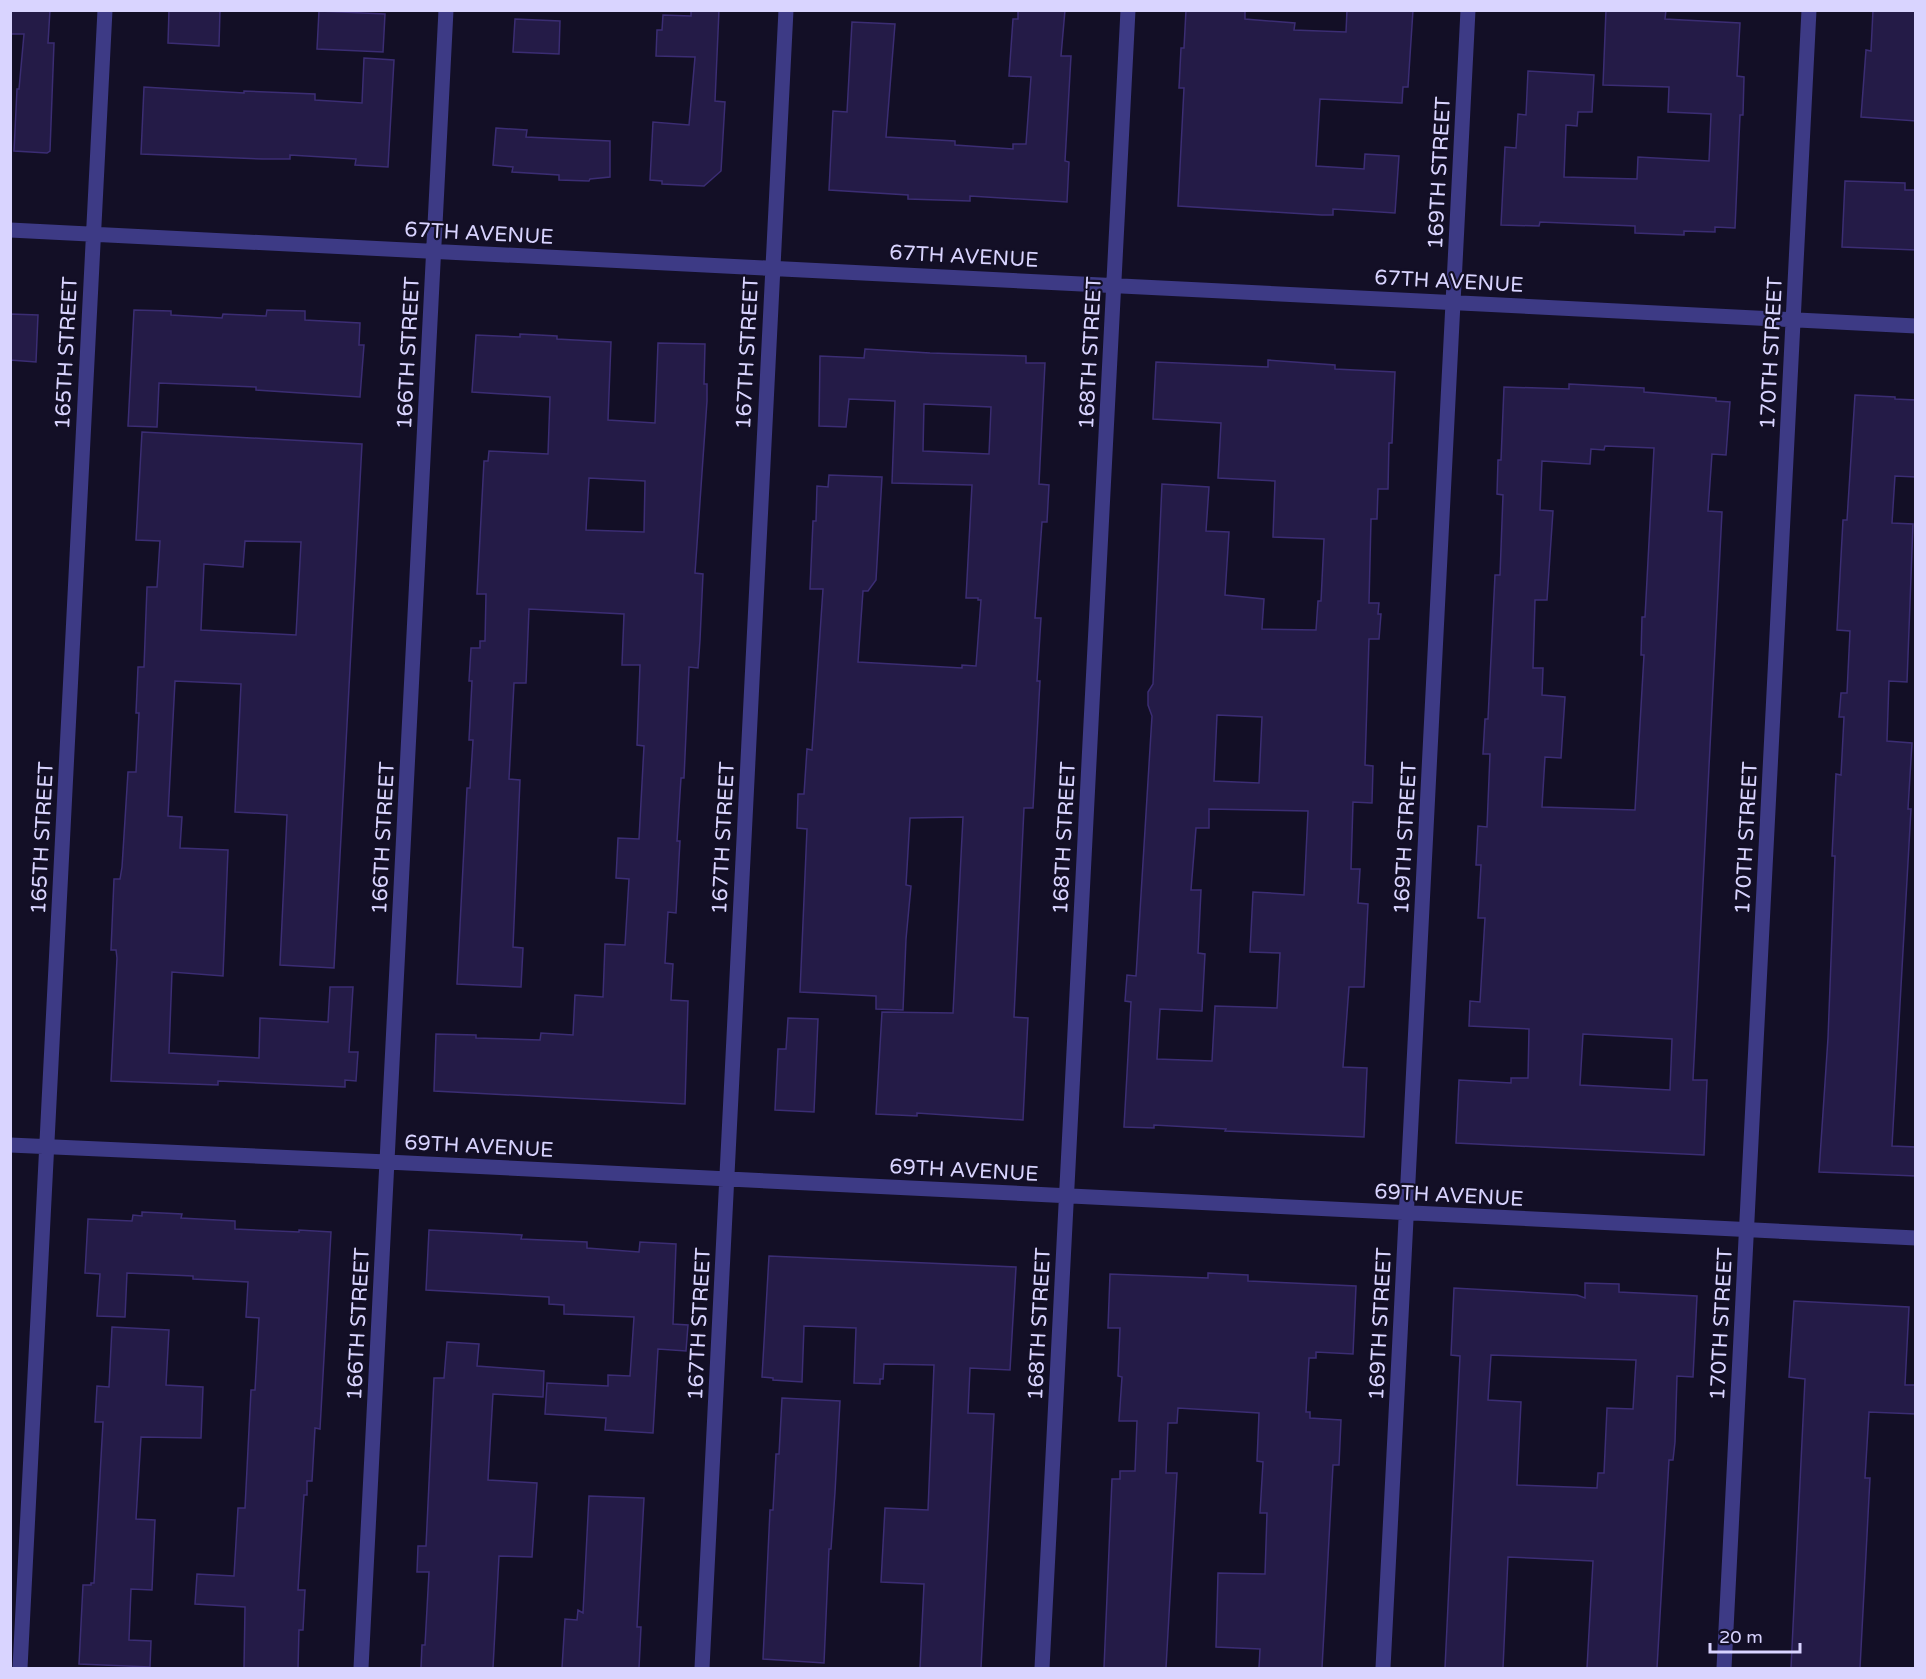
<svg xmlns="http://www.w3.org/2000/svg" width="1926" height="1679" viewBox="0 0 1926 1679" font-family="'Varela Round',sans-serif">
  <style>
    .building { fill: #241b47; stroke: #3b2d73; stroke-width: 1.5; fill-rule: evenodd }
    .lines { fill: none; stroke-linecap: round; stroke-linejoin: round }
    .minor { stroke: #3d3a85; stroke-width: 15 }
    .labels { text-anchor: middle; stroke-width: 4.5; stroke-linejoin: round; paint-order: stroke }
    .street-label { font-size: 21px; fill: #d9d4ff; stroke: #130f26 }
  </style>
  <rect width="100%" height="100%" fill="#130f26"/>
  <path class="building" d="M 10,10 L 50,10 L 48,43 L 54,43 L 50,151 L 47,153 L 14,151 L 17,89 L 19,89 L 24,34 L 10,34 Z
    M 169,10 L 220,10 L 219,46 L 168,43 Z
    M 691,10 L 719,10 L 715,101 L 725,102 L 721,171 L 704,186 L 662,184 L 662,181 L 650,180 L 653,122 L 689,125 L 695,57 L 656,56 L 657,30 L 662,30 L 663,15 L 691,16 Z
    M 1018,10 L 1065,10 L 1061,56 L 1071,56 L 1065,161 L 1069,162 L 1067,202 L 970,196 L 970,201 L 908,199 L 908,195 L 829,190 L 833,111 L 847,112 L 852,22 L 895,24 L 886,137 L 955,141 L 955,145 L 1013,149 L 1013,144 L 1026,144 L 1031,77 L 1009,76 L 1013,19 L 1018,19 Z
    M 1186,10 L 1245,10 L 1245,19 L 1295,23 L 1294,30 L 1346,32 L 1347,10 L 1413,10 L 1408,87 L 1403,87 L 1402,103 L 1320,99 L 1316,166 L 1364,169 L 1365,154 L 1399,156 L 1395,213 L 1333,209 L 1333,215 L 1322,215 L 1178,206 L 1184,88 L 1179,88 L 1181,48 L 1184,48 Z
    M 1606,10 L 1666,10 L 1665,19 L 1740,23 L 1737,76 L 1744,77 L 1743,115 L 1740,115 L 1735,228 L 1715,227 L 1715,232 L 1684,231 L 1684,235 L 1635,233 L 1635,226 L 1540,222 L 1539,226 L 1501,225 L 1505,147 L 1516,148 L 1518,114 L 1526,115 L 1528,71 L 1594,75 L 1592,112 L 1578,112 L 1577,126 L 1566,125 L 1564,177 L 1637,179 L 1638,157 L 1709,161 L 1711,114 L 1668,112 L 1669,87 L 1603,85 Z
    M 1873,10 L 1916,10 L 1916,121 L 1861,117 L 1866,50 L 1871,51 Z
    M 319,11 L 385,14 L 383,52 L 317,49 Z
    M 515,19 L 560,21 L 559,54 L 513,52 Z
    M 364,58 L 394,60 L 388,167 L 355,165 L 356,159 L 290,155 L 290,159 L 263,159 L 141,154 L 144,87 L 244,93 L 244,91 L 315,94 L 315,100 L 362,103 Z
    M 496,128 L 527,130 L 526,137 L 610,141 L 610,177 L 590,179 L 589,181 L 559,180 L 559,175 L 512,172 L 513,167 L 493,165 Z
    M 1845,181 L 1905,183 L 1905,190 L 1916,190 L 1916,250 L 1842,247 Z
    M 134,310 L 171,311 L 171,315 L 222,318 L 223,314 L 266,316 L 267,310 L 305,311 L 305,320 L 360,323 L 359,345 L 364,345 L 360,397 L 256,390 L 256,387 L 159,383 L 157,427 L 128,426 Z
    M 10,314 L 38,315 L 36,362 L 10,360 Z
    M 520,334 L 557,336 L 557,339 L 611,342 L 608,420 L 655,423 L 658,343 L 705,344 L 704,384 L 707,384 L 707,401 L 695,573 L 703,574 L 700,640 L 698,668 L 689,667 L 684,778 L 681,778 L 677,841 L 680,841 L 676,913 L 668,912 L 665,963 L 673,964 L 671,1000 L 688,1001 L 685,1104 L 434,1091 L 436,1034 L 476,1035 L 476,1038 L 540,1040 L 541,1033 L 573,1035 L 575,995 L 603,997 L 605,944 L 625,945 L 629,879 L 616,878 L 618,838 L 639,839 L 644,746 L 637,745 L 640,665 L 622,665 L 624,614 L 529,609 L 526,683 L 514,683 L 509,779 L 520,780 L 513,947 L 523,948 L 521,987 L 457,984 L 467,788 L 470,788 L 473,740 L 469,740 L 472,681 L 469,681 L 471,648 L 480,648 L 480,641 L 485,641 L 486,594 L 477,594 L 484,461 L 488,461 L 489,451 L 548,454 L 550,397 L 472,392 L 476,335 L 520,337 ZM 589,478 L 645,481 L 644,532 L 586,530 Z
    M 865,349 L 930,353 L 1026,356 L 1026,363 L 1045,363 L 1039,484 L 1049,485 L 1047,522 L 1042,522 L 1035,618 L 1041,618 L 1037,681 L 1040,681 L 1033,808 L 1024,808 L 1014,1017 L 1028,1018 L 1023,1120 L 917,1113 L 917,1116 L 876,1114 L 882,1012 L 953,1013 L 963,817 L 910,818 L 906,885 L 911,886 L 906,939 L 903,1010 L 876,1009 L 876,996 L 800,992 L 807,829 L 797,828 L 798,794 L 804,794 L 807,749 L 812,750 L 823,589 L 810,589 L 813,521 L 816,521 L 817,486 L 828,487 L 829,475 L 882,477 L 876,580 L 868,591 L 863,591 L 858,662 L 962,668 L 962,665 L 976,666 L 981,600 L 978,600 L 978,598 L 966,598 L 972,485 L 892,483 L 895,401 L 849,399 L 846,427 L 819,426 L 820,356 L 864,358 ZM 924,404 L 991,407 L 989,454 L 923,451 Z
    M 1268,360 L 1335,365 L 1335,369 L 1395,372 L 1392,443 L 1389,443 L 1388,489 L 1378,489 L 1377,519 L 1371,519 L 1369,603 L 1379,603 L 1378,614 L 1381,614 L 1379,639 L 1369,639 L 1365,765 L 1373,766 L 1372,803 L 1353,802 L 1351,869 L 1360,869 L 1358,903 L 1368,904 L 1364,987 L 1349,987 L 1343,1067 L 1367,1068 L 1364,1137 L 1225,1131 L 1226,1129 L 1154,1125 L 1154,1128 L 1124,1127 L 1131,1002 L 1125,1001 L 1127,975 L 1136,976 L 1152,716 L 1148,705 L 1148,692 L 1153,684 L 1162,484 L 1209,487 L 1206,531 L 1229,532 L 1225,595 L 1264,599 L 1262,629 L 1316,630 L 1318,601 L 1321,601 L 1324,539 L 1273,537 L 1275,481 L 1218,478 L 1221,423 L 1153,419 L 1156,362 L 1268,367 ZM 1217,715 L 1262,717 L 1259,783 L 1214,781 ZM 1209,809 L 1308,811 L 1304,895 L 1253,892 L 1250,952 L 1280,953 L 1277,1008 L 1215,1006 L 1212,1061 L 1157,1059 L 1160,1009 L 1202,1011 L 1205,954 L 1198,953 L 1201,890 L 1191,890 L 1196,828 L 1209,828 Z
    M 1569,384 L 1644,388 L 1644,392 L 1716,398 L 1716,401 L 1730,402 L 1726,455 L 1712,454 L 1708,511 L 1722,512 L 1693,1080 L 1707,1080 L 1704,1155 L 1456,1143 L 1459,1080 L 1511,1083 L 1511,1078 L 1528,1078 L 1529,1029 L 1469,1026 L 1470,1001 L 1480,1002 L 1485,918 L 1478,918 L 1481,865 L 1476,865 L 1478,826 L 1487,827 L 1490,754 L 1483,754 L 1485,719 L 1488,719 L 1495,575 L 1500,575 L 1503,495 L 1497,494 L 1498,460 L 1501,460 L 1504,387 L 1569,389 ZM 1605,446 L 1654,448 L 1645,617 L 1642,617 L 1641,655 L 1644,655 L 1635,810 L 1542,807 L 1545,757 L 1561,758 L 1565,697 L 1542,695 L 1543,668 L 1533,668 L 1535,600 L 1547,600 L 1553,511 L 1540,510 L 1542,461 L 1590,464 L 1591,449 L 1604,450 ZM 1583,1034 L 1672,1039 L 1670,1090 L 1580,1085 Z
    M 1855,395 L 1895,397 L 1895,399 L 1916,400 L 1916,477 L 1895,476 L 1892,523 L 1913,524 L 1907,682 L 1889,681 L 1887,741 L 1912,743 L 1908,809 L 1911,809 L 1892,1146 L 1916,1147 L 1916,1176 L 1819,1172 L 1828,1038 L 1835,856 L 1832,856 L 1836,774 L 1841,775 L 1844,717 L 1839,717 L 1841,693 L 1847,693 L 1850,631 L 1837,630 L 1843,520 L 1847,520 Z
    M 142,432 L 362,444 L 334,968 L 280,965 L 287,815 L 235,812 L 241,684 L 175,681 L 168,816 L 182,817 L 180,848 L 228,850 L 223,976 L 172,972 L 169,1053 L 259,1058 L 260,1018 L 328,1022 L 330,987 L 353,987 L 349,1052 L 358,1052 L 356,1081 L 345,1080 L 345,1087 L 218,1081 L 218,1085 L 111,1081 L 117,958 L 116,950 L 111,950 L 114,879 L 120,879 L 122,867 L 128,772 L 136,772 L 139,713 L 136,713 L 138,667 L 144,667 L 147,587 L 157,587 L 160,541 L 136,540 ZM 245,541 L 301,542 L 296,635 L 201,630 L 204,564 L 243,567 Z
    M 788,1018 L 818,1019 L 814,1112 L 775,1110 L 778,1049 L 786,1049 Z
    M 142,1212 L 182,1214 L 181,1218 L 235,1221 L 235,1229 L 299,1232 L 299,1230 L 331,1232 L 320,1429 L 315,1428 L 312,1481 L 307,1481 L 307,1495 L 304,1495 L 298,1590 L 305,1590 L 303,1630 L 299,1630 L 298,1668 L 244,1668 L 245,1607 L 195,1604 L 197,1574 L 234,1576 L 238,1508 L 245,1508 L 251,1390 L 255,1390 L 259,1318 L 246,1317 L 248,1282 L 193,1279 L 193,1276 L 127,1273 L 125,1317 L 97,1316 L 100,1274 L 85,1273 L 88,1219 L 132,1221 L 133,1215 L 142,1216 Z
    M 429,1230 L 522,1235 L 521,1239 L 587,1242 L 587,1248 L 639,1252 L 640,1242 L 676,1244 L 673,1324 L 688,1325 L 686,1351 L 658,1349 L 653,1433 L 605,1430 L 606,1418 L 545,1414 L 547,1383 L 608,1386 L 608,1375 L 630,1376 L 634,1317 L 564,1314 L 564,1305 L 549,1304 L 549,1297 L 426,1290 Z
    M 769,1256 L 1016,1267 L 1010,1370 L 970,1368 L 968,1413 L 994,1414 L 981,1668 L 920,1668 L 924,1584 L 881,1582 L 885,1508 L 928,1510 L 934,1365 L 884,1364 L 883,1379 L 880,1379 L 880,1384 L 854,1383 L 856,1328 L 804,1326 L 802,1382 L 773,1380 L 773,1378 L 762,1377 Z
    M 1208,1273 L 1248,1275 L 1248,1281 L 1356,1286 L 1353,1354 L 1316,1352 L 1316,1358 L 1309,1358 L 1306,1412 L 1310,1412 L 1310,1418 L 1341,1420 L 1339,1465 L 1333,1465 L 1322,1668 L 1259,1668 L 1260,1649 L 1216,1647 L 1218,1573 L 1265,1574 L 1267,1513 L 1260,1513 L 1263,1462 L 1257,1461 L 1259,1413 L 1178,1408 L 1177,1423 L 1168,1423 L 1166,1473 L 1177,1473 L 1166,1668 L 1104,1668 L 1112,1479 L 1120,1479 L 1120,1471 L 1135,1471 L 1137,1421 L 1119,1421 L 1122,1377 L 1118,1376 L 1120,1328 L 1108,1328 L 1110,1274 L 1208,1278 Z
    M 1585,1283 L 1619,1284 L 1619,1292 L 1697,1296 L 1693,1377 L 1677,1376 L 1675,1442 L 1673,1460 L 1669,1460 L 1657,1668 L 1587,1668 L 1593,1561 L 1508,1557 L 1503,1668 L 1445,1668 L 1460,1356 L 1451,1355 L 1454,1288 L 1577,1295 L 1585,1298 ZM 1491,1355 L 1636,1360 L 1633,1409 L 1607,1408 L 1604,1473 L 1598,1473 L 1597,1488 L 1517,1485 L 1521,1402 L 1488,1400 Z
    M 1794,1301 L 1909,1307 L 1905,1385 L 1916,1385 L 1916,1414 L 1869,1412 L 1865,1478 L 1870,1478 L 1860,1668 L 1791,1668 L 1805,1379 L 1789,1377 Z
    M 112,1327 L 169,1330 L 166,1385 L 203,1387 L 201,1438 L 141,1437 L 136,1519 L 155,1520 L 152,1590 L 131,1589 L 129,1640 L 151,1641 L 150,1667 L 79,1664 L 83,1585 L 91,1585 L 91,1583 L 94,1583 L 103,1422 L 95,1422 L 97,1386 L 109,1387 Z
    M 447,1342 L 479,1344 L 477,1366 L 544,1371 L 543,1397 L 493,1394 L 488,1480 L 537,1483 L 532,1557 L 499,1556 L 493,1668 L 421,1668 L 422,1645 L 425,1645 L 429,1572 L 417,1572 L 418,1546 L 426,1546 L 434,1378 L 444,1378 Z
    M 782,1398 L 840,1401 L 835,1492 L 831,1549 L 829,1549 L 824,1663 L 763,1659 L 770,1510 L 773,1510 L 776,1454 L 779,1454 Z
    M 589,1496 L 644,1498 L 637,1627 L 641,1627 L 639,1668 L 562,1668 L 565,1619 L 577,1620 L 578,1610 L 583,1613 Z"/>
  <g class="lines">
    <path class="minor" d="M 10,230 L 1916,326
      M 10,1145 L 387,1162 L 1916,1238
      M 20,1668 L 105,10
      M 361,1668 L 446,10
      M 702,1668 L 786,10
      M 1042,1668 L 1128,10
      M 1383,1668 L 1468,10
      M 1724,1668 L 1809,10"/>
  </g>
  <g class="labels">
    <g class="street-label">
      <text transform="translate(1439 173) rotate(-87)" y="7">169TH STREET</text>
      <text transform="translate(479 233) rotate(3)" y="7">67TH AVENUE</text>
      <text transform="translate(964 256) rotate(3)" y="7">67TH AVENUE</text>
      <text transform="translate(1449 281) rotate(3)" y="7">67TH AVENUE</text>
      <text transform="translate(66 353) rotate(-87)" y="7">165TH STREET</text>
      <text transform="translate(408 353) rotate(-87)" y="7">166TH STREET</text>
      <text transform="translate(747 353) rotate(-87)" y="7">167TH STREET</text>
      <text transform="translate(1090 353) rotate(-87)" y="7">168TH STREET</text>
      <text transform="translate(1771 353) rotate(-87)" y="7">170TH STREET</text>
      <text transform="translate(42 838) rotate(-87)" y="7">165TH STREET</text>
      <text transform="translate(383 838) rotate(-87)" y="7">166TH STREET</text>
      <text transform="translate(723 838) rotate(-87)" y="7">167TH STREET</text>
      <text transform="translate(1064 838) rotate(-87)" y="7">168TH STREET</text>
      <text transform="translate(1405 838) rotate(-87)" y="7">169TH STREET</text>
      <text transform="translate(1746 838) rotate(-87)" y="7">170TH STREET</text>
      <text transform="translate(479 1146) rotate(3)" y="7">69TH AVENUE</text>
      <text transform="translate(964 1170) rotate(3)" y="7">69TH AVENUE</text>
      <text transform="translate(1449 1195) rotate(3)" y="7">69TH AVENUE</text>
      <text transform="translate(358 1324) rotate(-87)" y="7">166TH STREET</text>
      <text transform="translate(699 1324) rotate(-87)" y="7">167TH STREET</text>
      <text transform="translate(1039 1324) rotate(-87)" y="7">168TH STREET</text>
      <text transform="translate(1380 1324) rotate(-87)" y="7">169TH STREET</text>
      <text transform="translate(1721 1324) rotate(-87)" y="7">170TH STREET</text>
    </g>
  </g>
  <rect width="1926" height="1679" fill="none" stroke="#d9d4ff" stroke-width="24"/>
  <path d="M1710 1643v9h90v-9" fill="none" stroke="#d9d4ff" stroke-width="3"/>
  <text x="1719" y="1643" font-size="18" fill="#d9d4ff" stroke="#130f26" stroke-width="4.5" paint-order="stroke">20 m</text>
</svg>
